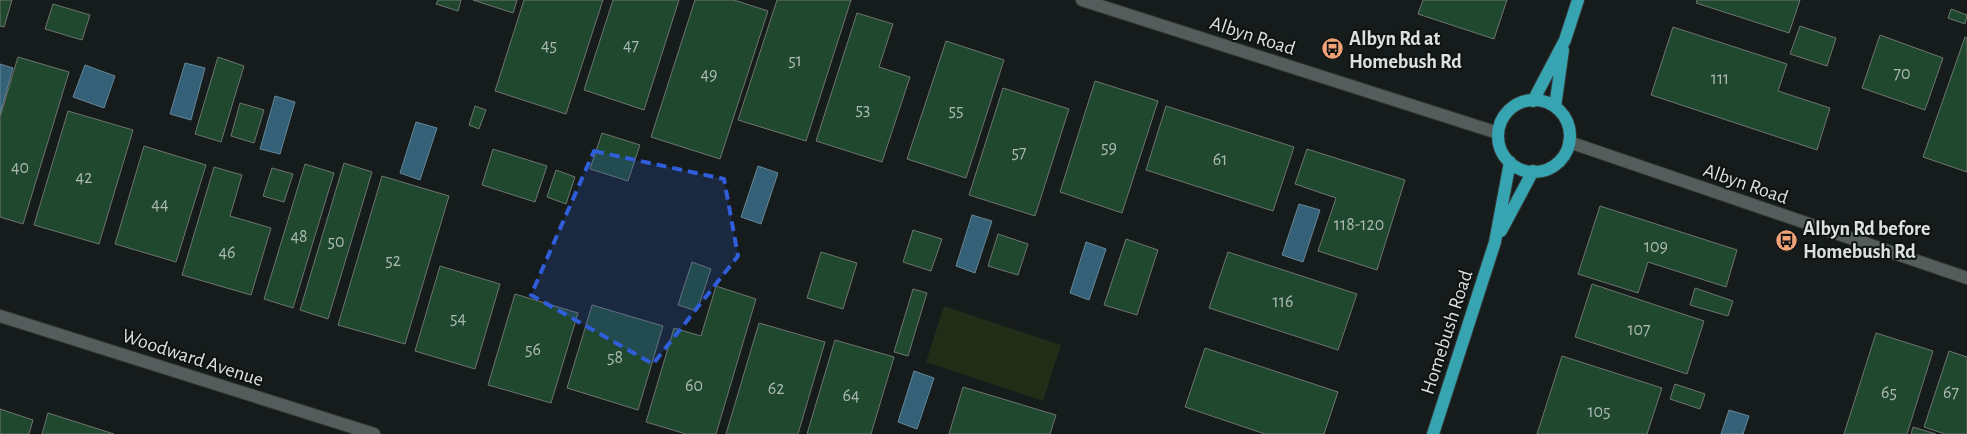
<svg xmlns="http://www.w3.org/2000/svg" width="1967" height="434" viewBox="0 0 1967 434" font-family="'Alegreya Sans',sans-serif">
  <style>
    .green { fill: #222c17 }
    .water { fill: #346078; stroke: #668697 }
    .building { fill: #1f482f; stroke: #6e7470 }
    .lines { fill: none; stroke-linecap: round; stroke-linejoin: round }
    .minor-casing { stroke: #333736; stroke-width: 14 }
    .major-casing { stroke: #333736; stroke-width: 14 }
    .minor { stroke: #555d5c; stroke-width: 12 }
    .major { stroke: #37a4b1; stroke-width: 12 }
    .marked { fill: #305dd9; fill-opacity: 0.2; stroke: #305dd9; stroke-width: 4; stroke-dasharray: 10 6; stroke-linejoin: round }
    .labels { text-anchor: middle; stroke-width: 4; stroke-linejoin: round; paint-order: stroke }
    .number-label { font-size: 18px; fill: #adbab3 }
    .street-label { font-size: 20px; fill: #dce0df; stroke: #0d1312 }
    .poi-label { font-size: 20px; font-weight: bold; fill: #dce0df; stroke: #0d1312; text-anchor: start }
  </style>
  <rect width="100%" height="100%" fill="#161c1b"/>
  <path class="green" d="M 944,306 L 1061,345 L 1043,401 L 926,362 Z"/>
  <path class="water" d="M 185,63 L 205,68 L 191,120 L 170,114 Z
    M 0,64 L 13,68 L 0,114 Z
    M 85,65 L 115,76 L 104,108 L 73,97 Z
    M 275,96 L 295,102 L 280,154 L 260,149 Z
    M 416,122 L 437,128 L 420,180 L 400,173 Z
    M 758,166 L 778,173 L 761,224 L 741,217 Z
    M 1299,204 L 1320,210 L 1303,262 L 1282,255 Z
    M 972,215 L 992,221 L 975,273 L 956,266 Z
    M 1086,242 L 1106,249 L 1089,300 L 1070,293 Z
    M 914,371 L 934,378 L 917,429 L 898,422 Z
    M 1729,410 L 1749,416 L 1743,434 L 1721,434 Z"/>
  <path class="building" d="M 0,0 L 12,0 L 4,27 L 0,26 Z
    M 438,0 L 461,0 L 458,11 L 436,4 Z
    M 473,0 L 517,0 L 513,13 Z
    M 524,0 L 603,0 L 566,114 L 495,91 Z
    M 613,0 L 679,0 L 644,110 L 584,90 Z
    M 695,0 L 734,0 L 768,11 L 720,159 L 651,137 Z
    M 777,0 L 851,0 L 806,141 L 738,120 Z
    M 1423,0 L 1507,0 L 1494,39 L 1418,14 Z
    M 1697,0 L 1800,0 L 1789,33 L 1696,3 Z
    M 53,4 L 90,15 L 82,40 L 45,29 Z
    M 1951,9 L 1967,15 L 1965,24 L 1948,18 Z
    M 857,13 L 893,24 L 879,67 L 910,77 L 882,162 L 816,141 Z
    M 1800,26 L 1836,38 L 1827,66 L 1790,54 Z
    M 1673,27 L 1787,64 L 1778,91 L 1830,108 L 1817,150 L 1651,95 Z
    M 1880,35 L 1943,58 L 1925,110 L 1862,88 Z
    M 1965,37 L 1967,38 L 1967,172 L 1923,157 Z
    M 946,41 L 1004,60 L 966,178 L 907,159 Z
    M 18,57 L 69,72 L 23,224 L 0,217 L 0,117 Z
    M 218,57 L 244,66 L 221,142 L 195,134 Z
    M 1095,81 L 1158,101 L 1122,213 L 1060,192 Z
    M 1003,88 L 1069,109 L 1035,216 L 969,195 Z
    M 240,103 L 264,110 L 254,143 L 231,136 Z
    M 475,106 L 486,110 L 479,129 L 469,125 Z
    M 1166,106 L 1294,147 L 1273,211 L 1146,170 Z
    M 68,111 L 133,130 L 99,244 L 34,225 Z
    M 602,133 L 640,145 L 628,181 L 590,169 Z
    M 144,146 L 206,165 L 176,262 L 115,244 Z
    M 493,149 L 547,166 L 535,202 L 482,185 Z
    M 1307,149 L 1405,180 L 1377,270 L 1318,251 L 1336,198 L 1295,184 Z
    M 344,163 L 372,172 L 328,319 L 300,310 Z
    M 305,164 L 334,173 L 293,308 L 264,299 Z
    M 214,167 L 242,175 L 230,216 L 271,228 L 251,295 L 182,275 Z
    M 272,168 L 293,174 L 284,202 L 263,196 Z
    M 556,170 L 575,177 L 566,204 L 547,197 Z
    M 382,176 L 449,196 L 405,344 L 338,325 Z
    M 1600,206 L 1737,250 L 1726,287 L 1648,262 L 1638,293 L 1578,274 Z
    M 913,230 L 942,239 L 931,271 L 903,262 Z
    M 998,234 L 1028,244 L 1018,275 L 988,266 Z
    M 1126,239 L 1158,250 L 1137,315 L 1104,305 Z
    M 821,252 L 857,263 L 843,309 L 807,298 Z
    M 1228,252 L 1357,294 L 1338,350 L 1209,308 Z
    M 692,262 L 711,269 L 697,311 L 678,305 Z
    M 440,266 L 500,284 L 475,369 L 415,351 Z
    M 1592,284 L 1704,321 L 1687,374 L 1575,337 Z
    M 716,286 L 756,299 L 716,434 L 686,434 L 646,422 L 674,328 L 701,336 Z
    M 1695,288 L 1733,301 L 1728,316 L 1690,305 Z
    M 913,289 L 927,293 L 908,356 L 894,352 Z
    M 515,294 L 578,313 L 551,403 L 488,385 Z
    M 592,305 L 663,326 L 638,410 L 567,388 Z
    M 759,323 L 825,342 L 798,434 L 726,434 Z
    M 1876,333 L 1933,351 L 1907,434 L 1844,434 Z
    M 835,340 L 894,357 L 871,434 L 807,434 Z
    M 1205,348 L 1338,392 L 1324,434 L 1265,434 L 1185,407 Z
    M 1949,351 L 1967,357 L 1967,434 L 1945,434 L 1924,427 Z
    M 1562,356 L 1662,388 L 1647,434 L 1537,434 Z
    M 1675,384 L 1705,394 L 1700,409 L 1670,399 Z
    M 963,387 L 1056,415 L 1050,434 L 949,434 Z
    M 0,409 L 33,420 L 29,434 L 0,434 Z
    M 48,413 L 114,434 L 42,434 Z
    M 1913,427 L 1936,434 L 1911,434 Z"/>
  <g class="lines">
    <defs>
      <path id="minor" d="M 1082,0 L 1498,133
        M 1569,142 L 1967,278
        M 0,316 L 374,434"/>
      <path id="major" d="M1498 136a36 36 0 1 1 72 0a36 36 0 1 1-72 0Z
        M 1533,101 L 1565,40 L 1578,0
        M 1555,107 L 1563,50
        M 1501,231 L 1533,171
        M 1433,434 L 1495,242 L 1510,162"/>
    </defs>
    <use href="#minor" class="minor-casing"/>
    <use href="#major" class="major-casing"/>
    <use href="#minor" class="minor"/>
    <use href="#major" class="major"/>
  </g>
  <path class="marked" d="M 594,151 L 724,179 L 738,256 L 653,364 L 531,295 Z"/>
  <defs>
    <symbol id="bus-disc" viewBox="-11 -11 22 22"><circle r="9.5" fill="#f0a279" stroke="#0d1312"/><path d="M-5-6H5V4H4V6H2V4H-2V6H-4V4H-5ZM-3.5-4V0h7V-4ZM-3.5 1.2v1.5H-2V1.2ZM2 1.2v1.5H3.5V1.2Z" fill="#111"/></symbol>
  </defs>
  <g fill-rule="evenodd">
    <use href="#bus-disc" x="1320" y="36" width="25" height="25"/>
    <use href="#bus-disc" x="1774" y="228" width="25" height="25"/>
  </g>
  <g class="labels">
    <g class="number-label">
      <text x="549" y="51">45</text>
      <text x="631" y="51">47</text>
      <text x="795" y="66">51</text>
      <text x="1902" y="79">70</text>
      <text x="709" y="80">49</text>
      <text x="1720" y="84">111</text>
      <text x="863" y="115">53</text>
      <text x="956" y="116">55</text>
      <text x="1109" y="153">59</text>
      <text x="1019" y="158">57</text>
      <text x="1220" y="165">61</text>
      <text x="20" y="173">40</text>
      <text x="84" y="183">42</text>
      <text x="160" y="210">44</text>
      <text x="1359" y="230">118-120</text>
      <text x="299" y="242">48</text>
      <text x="336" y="247">50</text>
      <text x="1656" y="252">109</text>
      <text x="227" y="258">46</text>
      <text x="393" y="266">52</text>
      <text x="1283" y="307">116</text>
      <text x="458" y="324">54</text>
      <text x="1639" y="335">107</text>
      <text x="533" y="355">56</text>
      <text x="615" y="363">58</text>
      <text x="694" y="391">60</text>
      <text x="776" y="394">62</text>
      <text x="1889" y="398">65</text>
      <text x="1951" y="398">67</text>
      <text x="851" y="401">64</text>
      <text x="1599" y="417">105</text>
    </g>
    <g class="street-label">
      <text transform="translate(1253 35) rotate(18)" y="7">Albyn Road</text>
      <text transform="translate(1746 183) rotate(19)" y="7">Albyn Road</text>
      <text transform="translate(1446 332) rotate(-72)" y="7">Homebush Road</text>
      <text transform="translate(193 357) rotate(18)" y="7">Woodward Avenue</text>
    </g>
    <g class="poi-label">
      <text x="1349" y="45">Albyn Rd at<tspan x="1349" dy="23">Homebush Rd</tspan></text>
      <text x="1803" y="235">Albyn Rd before<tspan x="1803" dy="23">Homebush Rd</tspan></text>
    </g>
  </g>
</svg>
